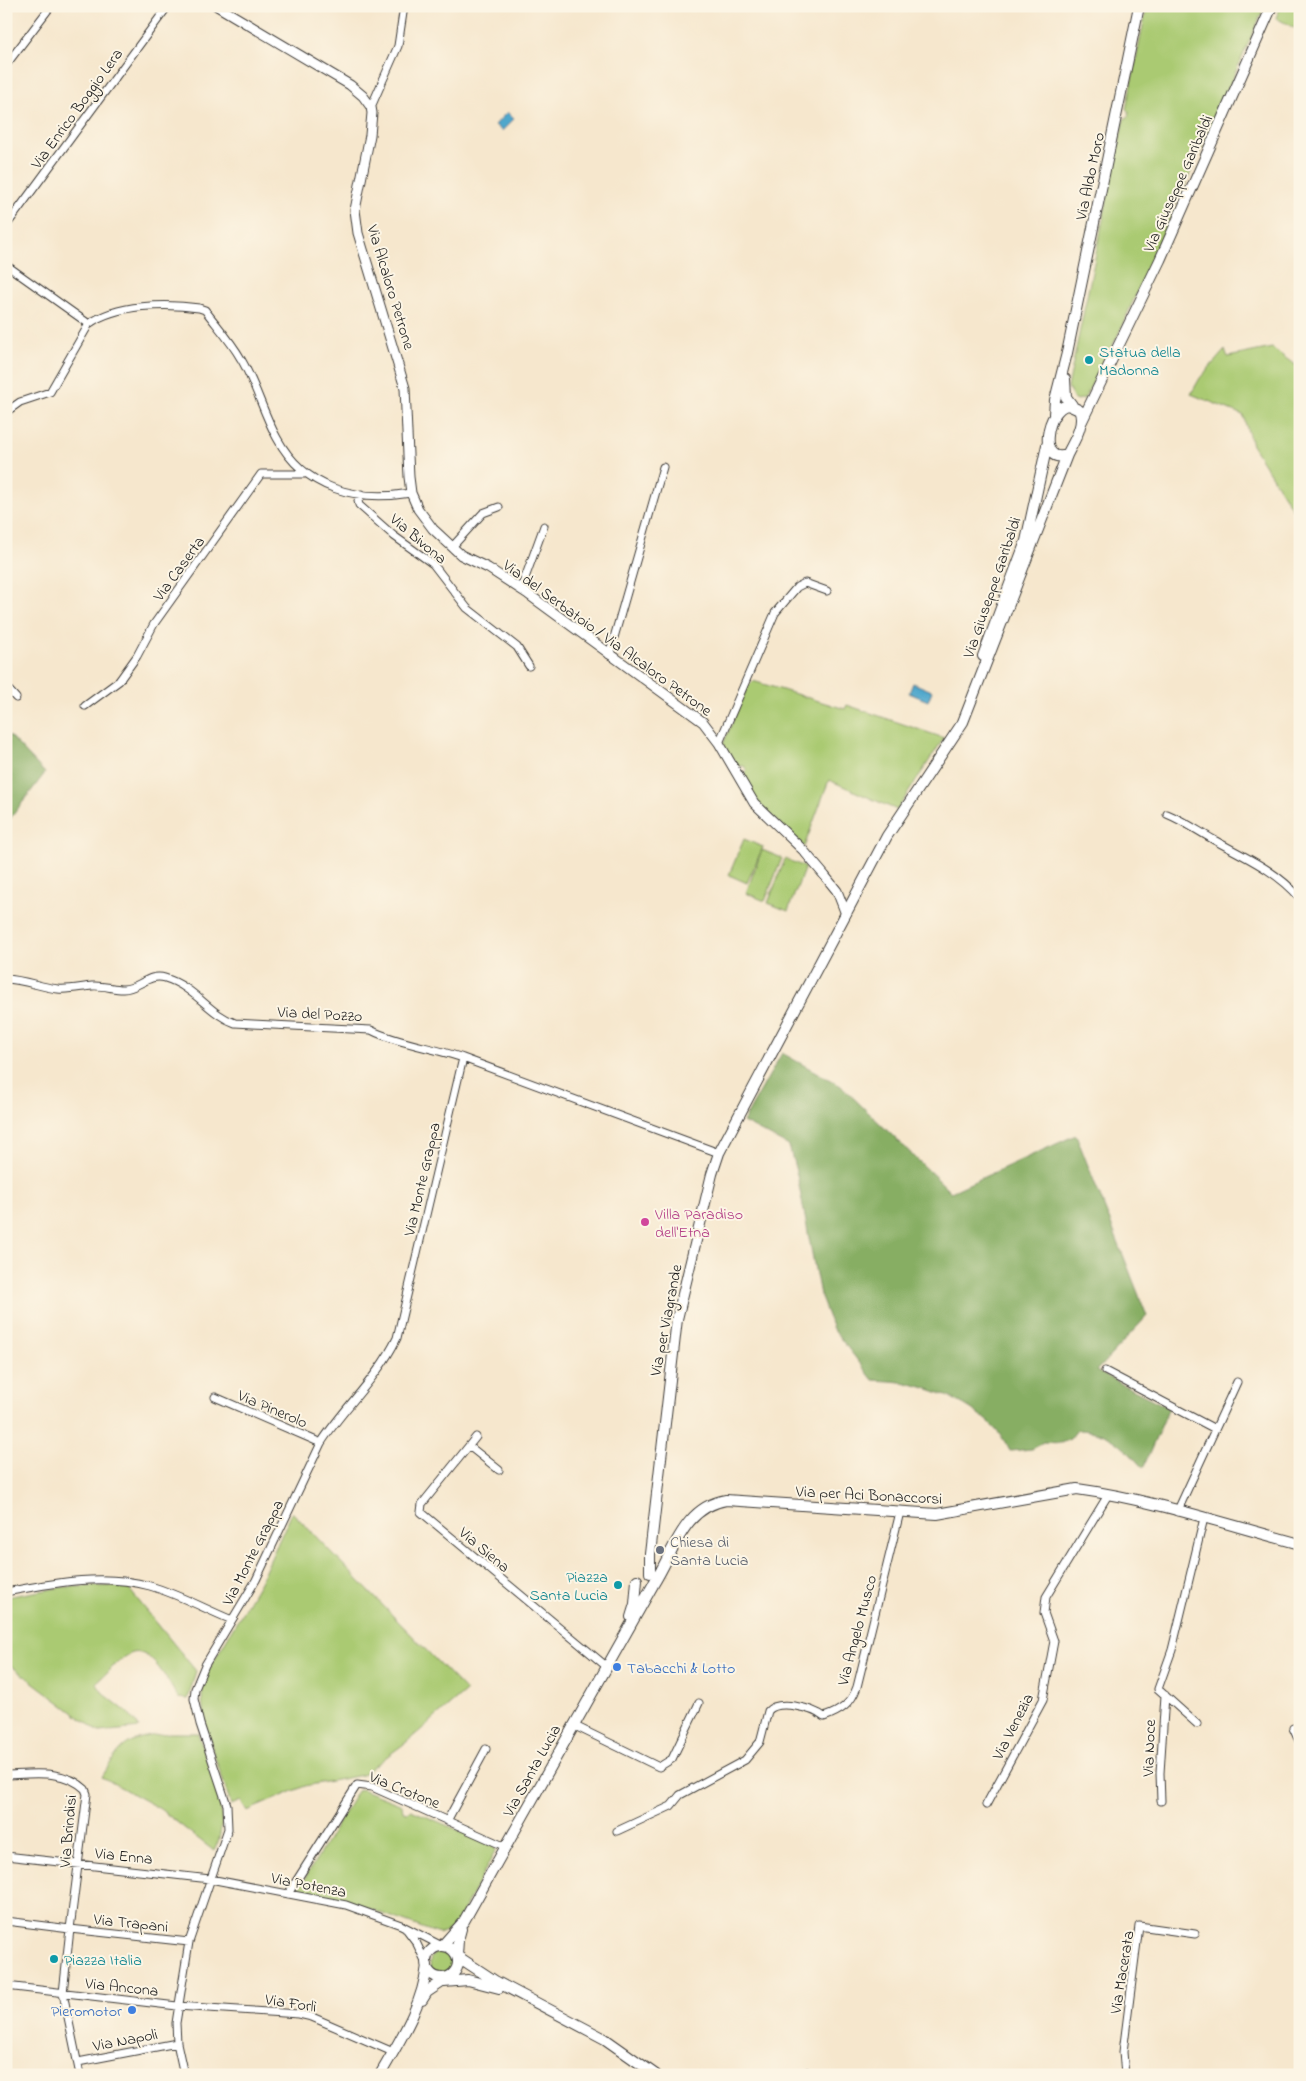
<svg xmlns="http://www.w3.org/2000/svg" width="1306" height="2081" viewBox="0 0 1306 2081" font-family="'Indie Flower',sans-serif">
  <style>
    .green { fill: #aaca72; stroke: #637347 }
    .forest { fill: #87ae64; stroke: #526540 }
    .water { fill: #4fa7cc; stroke: #366274 }
    .lines { fill: none; stroke-linecap: round; stroke-linejoin: round }
    .minor-casing { stroke: #3d3a37; stroke-width: 9 }
    .tertiary-casing { stroke: #3d3a37; stroke-width: 11 }
    .secondary-casing { stroke: #3d3a37; stroke-width: 12 }
    .minor { stroke: #fff; stroke-width: 7 }
    .tertiary { stroke: #fff; stroke-width: 9 }
    .secondary { stroke: #fff; stroke-width: 10 }
    .culture-dot { fill: #0f9aa8; stroke: #fcf5e5; stroke-width: 2 }
    .hotel-dot { fill: #d1479c; stroke: #fcf5e5; stroke-width: 2 }
    .worship-dot { fill: #6b7280; stroke: #fcf5e5; stroke-width: 2 }
    .shop-dot { fill: #3f7fe0; stroke: #fcf5e5; stroke-width: 2 }
    .labels { text-anchor: middle; stroke-width: 4; stroke-linejoin: round; paint-order: stroke }
    .street-label { font-size: 16px; fill: #1c1c1c; stroke: #fcf5e5 }
    .culture-label { font-size: 16px; fill: #0d838f; stroke: #fcf5e5; text-anchor: start }
    .hotel-label { font-size: 16px; fill: #b23c85; stroke: #fcf5e5; text-anchor: start }
    .worship-label { font-size: 16px; fill: #5b616d; stroke: #fcf5e5; text-anchor: start }
    .shop-label { font-size: 16px; fill: #366cbe; stroke: #fcf5e5; text-anchor: start }
  </style>
  <rect width="100%" height="100%" fill="#fcf5e5"/>
  <filter id="ink" filterUnits="userSpaceOnUse"><feTurbulence type="fractalNoise" baseFrequency=".02" numOctaves="2"/><feDisplacementMap in="SourceGraphic" scale="10" xChannelSelector="R" yChannelSelector="G"/><feConvolveMatrix kernelMatrix="1 2 1 2 8 2 1 2 1" color-interpolation-filters="sRGB"/></filter>
  <filter id="wash" filterUnits="userSpaceOnUse"><feTurbulence type="fractalNoise" baseFrequency=".0096" numOctaves="4" result="noise"/><feDisplacementMap in="SourceGraphic" scale="20" xChannelSelector="R" yChannelSelector="G"/><feGaussianBlur stdDeviation="1.12" result="paint"/><feColorMatrix in="noise" values="0 0 0 0 0 0 0 0 0 0 0 0 0 0 0 0 0 1.4 0 .05"/><feComposite in="paint" operator="in"/></filter>
  <g filter="url(#wash)">
    <rect width="100%" height="100%" fill="#f6e7cd"/>
    <path class="green" d="M 1147,6 L 1265,6 L 1117,337 L 1084,399 L 1074,400 L 1068,387 L 1123,124 L 1124,119 L 1128,117 L 1129,112 L 1126,109 Z
      M 1284,6 L 1300,6 L 1300,31 L 1276,18 L 1279,10 L 1283,9 Z
      M 1272,348 L 1295,365 L 1300,356 L 1300,521 L 1252,445 L 1243,415 L 1191,394 L 1200,378 L 1225,350 L 1228,357 Z
      M 753,681 L 845,709 L 847,705 L 944,738 L 897,810 L 829,780 L 804,847 L 756,801 L 742,777 L 747,770 L 744,766 L 736,766 L 723,744 L 748,686 Z
      M 744,839 L 763,847 L 747,883 L 729,875 Z
      M 762,850 L 782,858 L 765,901 L 746,893 Z
      M 785,859 L 805,867 L 788,911 L 768,903 Z
      M 292,1512 L 466,1691 L 408,1741 L 362,1775 L 305,1786 L 247,1811 L 241,1801 L 231,1805 C 221,1770 193,1710 205,1676 L 260,1582 Z
      M 109,1586 L 129,1589 L 196,1671 L 188,1699 L 178,1698 C 170,1685 150,1644 130,1654 C 118,1660 106,1674 96,1683 L 103,1693 L 127,1712 L 140,1728 L 99,1732 L 6,1662 L 6,1597 L 63,1587 Z
      M 169,1733 L 198,1733 C 209,1770 234,1814 214,1851 L 160,1809 L 102,1777 C 123,1741 127,1739 169,1733 Z
      M 361,1789 L 402,1805 L 403,1811 L 408,1812 L 411,1810 L 493,1845 L 496,1850 L 454,1928 L 439,1934 L 345,1900 L 298,1890 L 357,1791 Z
      M430 1963a12 12 0 1 1 24 0a12 12 0 1 1-24 0Z"/>
    <path class="forest" d="M 9,735 L 45,773 L 6,824 L 6,739 Z
      M 782,1053 L 841,1086 L 951,1192 L 1076,1135 L 1147,1316 L 1096,1371 L 1169,1408 L 1143,1468 C 1123,1446 1109,1430 1077,1430 L 1070,1439 L 1061,1443 L 1043,1442 L 1032,1449 L 1010,1451 C 993,1415 952,1395 915,1385 C 902,1381 886,1381 873,1380 L 833,1329 L 820,1295 L 797,1175 L 789,1146 L 743,1122 Z"/>
    <path class="water" d="M 507,112 L 514,119 L 502,131 L 495,125 Z
      M 913,683 L 932,691 L 928,701 L 909,693 Z"/>
  </g>
  <g filter="url(#ink)">
    <g class="lines">
      <defs>
        <path id="minor" d="M 6,65 L 51,6
          M 371,107 L 398,46 L 404,6
          M 6,226 L 168,6
          M 6,265 L 89,324
          M 6,412 L 20,402 L 50,392 L 89,324 C 116,304 167,303 199,308 L 205,310 C 217,326 231,341 241,359 C 256,384 263,413 277,438 C 305,490 357,502 411,493
          M 361,494 L 358,501 L 359,505 L 394,536 L 433,564 L 467,608 L 517,647 L 529,666
          M 452,547 L 483,513 L 499,507
          M 521,589 L 544,526
          M 609,655 L 663,467
          M 6,687 L 16,698
          M 85,706 L 119,681 L 137,656 L 154,624 L 261,474 L 304,474
          M 719,743 L 775,613 L 797,587 L 805,583 L 827,591
          M 1167,814 C 1184,821 1198,831 1214,840 C 1245,857 1277,871 1300,898
          M 6,979 C 25,980 40,987 58,989 C 70,990 81,987 92,986 C 103,985 113,989 123,989 C 139,989 148,973 165,978 C 195,987 209,1014 235,1023 L 371,1030 C 396,1043 435,1048 463,1058 L 719,1153
          M 1105,1371 L 1215,1429
          M 215,1397 L 321,1443
          M 476,1437 L 422,1504 L 421,1512 L 606,1666
          M 469,1446 L 499,1470
          M 1177,1512 L 1237,1382
          M 6,1592 C 54,1583 102,1573 150,1586 C 178,1594 205,1609 232,1620
          M 1197,1724 L 1158,1689 L 1172,1650 L 1204,1518
          M 573,1725 L 659,1767 L 672,1759 L 699,1703
          M 1293,1728 L 1300,1743
          M 6,1775 C 33,1774 64,1769 85,1789 L 87,1794 L 70,1929 L 189,1942
          M 1161,1801 L 1160,1773 L 1165,1695
          M 986,1805 L 1043,1700 L 1054,1641 L 1044,1613 L 1046,1597 L 1108,1495
          M 447,1821 L 486,1749
          M 617,1831 L 671,1806 L 680,1795 L 745,1760 L 760,1742 L 768,1711 C 778,1699 813,1708 824,1717 C 841,1711 851,1704 857,1687 L 900,1512
          M 6,1856 L 210,1879 L 346,1905 L 401,1925 L 442,1946
          M 288,1894 L 357,1785 L 372,1787 L 506,1847
          M 6,1921 L 70,1929 L 63,1993 L 80,2075
          M 407,1930 L 416,1942 L 427,1965
          M 6,1986 L 177,2006 L 299,2014 L 312,2017 L 393,2052
          M 78,2062 L 177,2043
          M 184,2075 L 177,2043 L 176,2023 L 189,1942 L 228,1829 L 227,1805 L 200,1724 L 194,1699 L 195,1689 L 205,1665 L 256,1580 L 321,1443 C 344,1407 378,1378 397,1338 L 463,1058
          M 806,2075 L 807,2072
          M 1125,2075 L 1123,2052 L 1139,1926 L 1195,1934"/>
        <path id="tertiary" d="M 217,6 L 350,85 L 363,96 L 371,107 L 372,113 L 370,135 L 355,210 L 358,233 L 405,388 L 409,477 L 411,493 L 418,509 L 433,529 L 461,555 L 488,568 L 528,594 L 703,722 L 719,743 L 754,803 L 803,850 L 825,876 L 837,891 L 846,914"/>
        <path id="secondary" d="M 1065,379 L 1066,397 L 1072,405
          M 1054,414 L 1055,400 L 1067,353 L 1139,6
          M 1081,423 L 1160,260 L 1272,6
          M 983,656 L 1026,541 L 1047,445
          M 650,1573 L 650,1554 L 677,1319 L 712,1174 L 719,1153 L 887,836 L 963,722 L 1067,455 C 1073,442 1086,424 1079,410 L 1068,405 C 1047,407 1036,466 1067,455
          M 654,1583 C 674,1551 684,1507 726,1500 L 937,1514 L 1077,1489 C 1150,1499 1229,1525 1300,1544
          M 631,1617 L 635,1604 L 637,1580
          M 461,1929 L 458,1940 L 457,1956 L 495,1981 L 605,2039 L 656,2075
          M 442,1946 L 464,1921 L 653,1585
          M426 1962a16 16 0 1 1 32 0a16 16 0 1 1-32 0Z
          M 444,1982 L 468,1980 L 499,1988
          M 422,2000 L 427,1992 L 448,1978
          M 380,2075 C 400,2040 423,2005 427,1965"/>
      </defs>
      <use href="#minor" class="minor-casing"/>
      <use href="#tertiary" class="tertiary-casing"/>
      <use href="#secondary" class="secondary-casing"/>
      <use href="#minor" class="minor"/>
      <use href="#tertiary" class="tertiary"/>
      <use href="#secondary" class="secondary"/>
    </g>
  </g>
  <g class="culture-dot">
    <circle cx="1089" cy="360" r="5"/>
    <circle cx="618" cy="1585" r="5"/>
    <circle cx="54" cy="1959" r="5"/>
  </g>
  <circle class="hotel-dot" cx="645" cy="1222" r="5"/>
  <circle class="worship-dot" cx="660" cy="1550" r="5"/>
  <g class="shop-dot">
    <circle cx="617" cy="1667" r="5"/>
    <circle cx="132" cy="2010" r="5"/>
  </g>
  <g class="labels">
    <g class="street-label">
      <text transform="translate(76 108) rotate(-54)" y="6">Via Enrico Boggio Lera</text>
      <text transform="translate(1089 176) rotate(-78)" y="6">Via Aldo Moro</text>
      <text transform="translate(1177 183) rotate(-66)" y="6">Via Giuseppe Garibaldi</text>
      <text transform="translate(392 287) rotate(73)" y="6">Via Alcaloro Petrone</text>
      <text transform="translate(419 538) rotate(40)" y="6">Via Bivona</text>
      <text transform="translate(178 568) rotate(-54)" y="6">Via Caserta</text>
      <text transform="translate(991 587) rotate(-71)" y="6">Via Giuseppe Garibaldi</text>
      <text transform="translate(608 637) rotate(36)" y="6">Via del Serbatoio / Via Alcaloro Petrone</text>
      <text transform="translate(320 1013) rotate(3)" y="6">Via del Pozzo</text>
      <text transform="translate(421 1179) rotate(-77)" y="6">Via Monte Grappa</text>
      <text transform="translate(665 1320) rotate(-79)" y="6">Via per Viagrande</text>
      <text transform="translate(273 1408) rotate(23)" y="6">Via Pinerolo</text>
      <text transform="translate(869 1494) rotate(3)" y="6">Via per Aci Bonaccorsi</text>
      <text transform="translate(485 1549) rotate(40)" y="6">Via Siena</text>
      <text transform="translate(252 1552) rotate(-63)" y="6">Via Monte Grappa</text>
      <text transform="translate(856 1630) rotate(-75)" y="6">Via Angelo Musco</text>
      <text transform="translate(1012 1726) rotate(-63)" y="6">Via Venezia</text>
      <text transform="translate(1148 1748) rotate(-88)" y="6">Via Noce</text>
      <text transform="translate(531 1770) rotate(-61)" y="6">Via Santa Lucia</text>
      <text transform="translate(405 1789) rotate(22)" y="6">Via Crotone</text>
      <text transform="translate(67 1831) rotate(-85)" y="6">Via Brindisi</text>
      <text transform="translate(124 1855) rotate(6)" y="6">Via Enna</text>
      <text transform="translate(309 1884) rotate(11)" y="6">Via Potenza</text>
      <text transform="translate(131 1922) rotate(6)" y="6">Via Trapani</text>
      <text transform="translate(1121 1972) rotate(-81)" y="6">Via Macerata</text>
      <text transform="translate(122 1986) rotate(6)" y="6">Via Ancona</text>
      <text transform="translate(291 2002) rotate(9)" y="6">Via Forlì</text>
      <text transform="translate(125 2039) rotate(-11)" y="6">Via Napoli</text>
    </g>
    <g class="culture-label">
      <text x="1099" y="357">Statua della<tspan x="1099" dy="18">Madonna</tspan></text>
      <text x="608" y="1582" text-anchor="end">Piazza<tspan x="608" dy="18">Santa Lucia</tspan></text>
      <text x="64" y="1965">Piazza Italia</text>
    </g>
    <g class="hotel-label">
      <text x="655" y="1219">Villa Paradiso<tspan x="655" dy="18">dell'Etna</tspan></text>
    </g>
    <g class="worship-label">
      <text x="670" y="1547">Chiesa di<tspan x="670" dy="18">Santa Lucia</tspan></text>
    </g>
    <g class="shop-label">
      <text x="627" y="1673">Tabacchi &amp; Lotto</text>
      <text x="122" y="2016" text-anchor="end">Pieromotor</text>
    </g>
  </g>
  <rect width="1306" height="2081" fill="none" stroke="#fcf5e5" stroke-width="25"/>
</svg>
